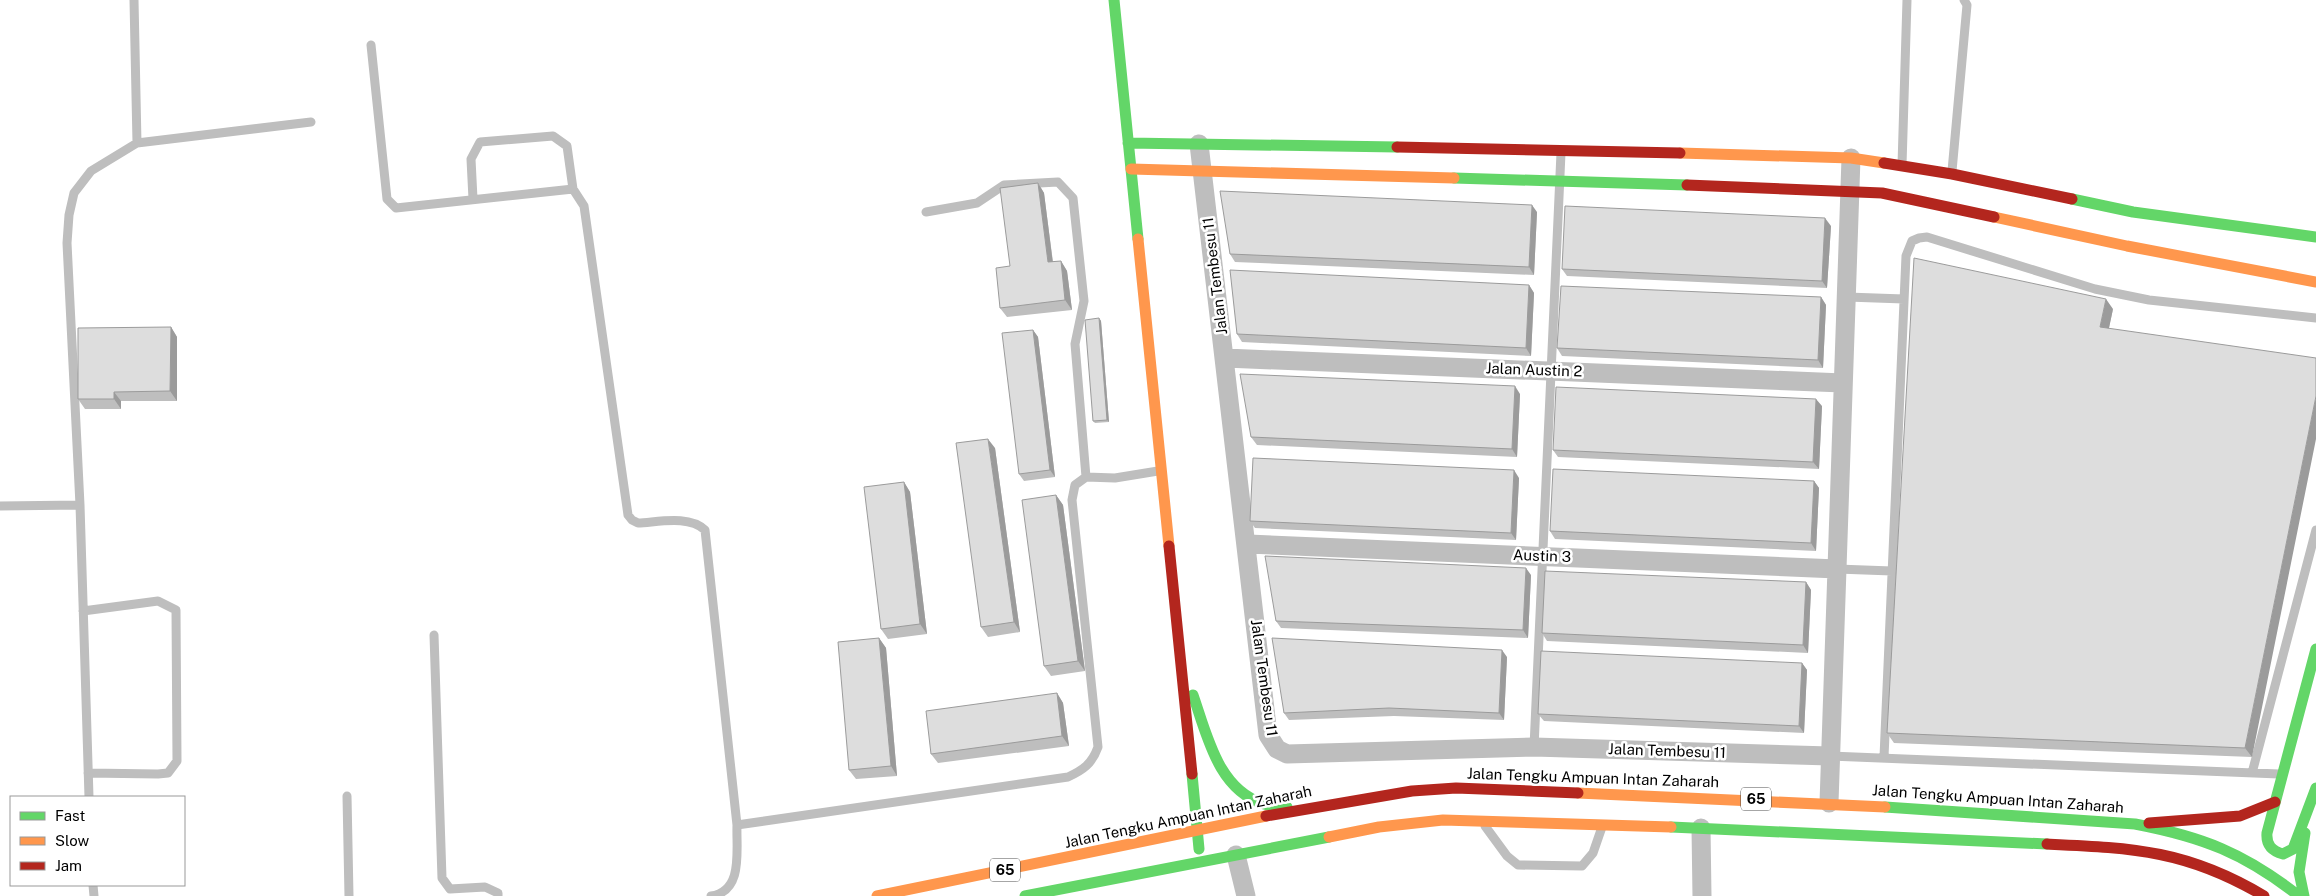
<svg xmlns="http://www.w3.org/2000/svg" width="2316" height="896" viewBox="0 0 2316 896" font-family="'Public Sans',sans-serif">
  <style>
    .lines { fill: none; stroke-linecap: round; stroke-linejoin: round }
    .lane { stroke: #bebebe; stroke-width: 9 }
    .street { stroke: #bebebe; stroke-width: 19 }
    .fast { stroke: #63d668; stroke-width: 11 }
    .slow { stroke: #ff974d; stroke-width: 11 }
    .jam { stroke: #b3261e; stroke-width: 11 }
    .wall { fill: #bebebe }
    .shaded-wall { fill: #9b9b9b }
    .building { fill: #ddd; stroke: #9b9b9b }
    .labels { text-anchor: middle; stroke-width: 5; stroke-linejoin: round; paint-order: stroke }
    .shield { fill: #fff; stroke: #4c4c4c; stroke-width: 1 }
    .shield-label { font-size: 14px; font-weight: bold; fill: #000 }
    .street-label { font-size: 15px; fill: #000; stroke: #fff }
  </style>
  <rect width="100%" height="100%" fill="#fff"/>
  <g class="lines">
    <path class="lane" d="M 134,0 L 137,143
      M 371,45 L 387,199 L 396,208 L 573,189 L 584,206 L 628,515 L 632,520 L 638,523 C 659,522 689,515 705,530 L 737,825 L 1068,777 C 1083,770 1092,764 1098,747 L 1072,500 L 1075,485 L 1086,477 L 1115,478 L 1158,471
      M 1902,165 L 1907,0
      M 1952,171 L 1967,5 L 1964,0
      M 473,199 L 471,159 L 480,142 L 553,136 L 567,146 L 573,189
      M 926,212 L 977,203 L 1004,185 L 1058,182 L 1073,198 L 1084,301 L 1075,344 L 1086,477
      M 1847,297 L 1904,299
      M 0,506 L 80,505
      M 1837,569 L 1892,571
      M 83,611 L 158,601 L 176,610 L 177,761 L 168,773 L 158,774 L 88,773
      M 434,635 L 442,878 L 450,889 L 485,887 L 498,893 L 498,896
      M 1534,747 L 1561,153
      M 1830,756 L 2279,774
      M 1884,757 L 1906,256 L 1912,241 L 1919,238 L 1927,237 L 2095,289 L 2149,300 L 2316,318
      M 2252,773 L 2316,530
      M 347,796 L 349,896
      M 89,797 L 80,505 L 67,243 L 69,215 L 74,193 L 91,171 L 137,143 L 311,122
      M 1485,826 L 1507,856 L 1518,865 L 1582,866 L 1593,853 L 1602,827
      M 93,885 L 94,896
      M 711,896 C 744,891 736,850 737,825"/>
    <path class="street" d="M 1199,144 L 1268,735 L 1277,749 L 1287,754 L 1534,747 L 1830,756
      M 1225,358 L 1843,383
      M 1248,544 L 1837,569
      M 1829,803 L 1851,158
      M 1701,828 L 1702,896
      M 1236,855 L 1246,896"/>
    <path class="fast" d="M 1114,0 L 1138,239
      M 1128,143 L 1397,147
      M 1454,178 L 1687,185
      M 2072,199 L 2133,212 L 2316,237
      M 2316,649 L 2267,833 C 2266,845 2272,851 2283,854 L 2293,849 L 2316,788
      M 1193,695 C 1207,735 1218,790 1264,804 C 1271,806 1280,806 1287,807
      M 1192,774 L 1199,849
      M 1885,807 L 2135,824 C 2203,837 2244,853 2299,896
      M 1671,827 L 2047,844
      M 1025,896 L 1329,837
      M 2304,896 L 2299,872 L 2305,833"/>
    <path class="slow" d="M 1680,153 L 1851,158 L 1884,163
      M 1131,169 L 1454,178
      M 1994,217 L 2127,246 L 2316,282
      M 1138,239 L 1169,546
      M 1578,793 L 1885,807
      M 1329,837 L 1379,827 L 1443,820 L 1671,827
      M 877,896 L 1266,816"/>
    <path class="jam" d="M 1397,147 L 1680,153
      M 1884,163 L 1952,174 L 2072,199
      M 1687,185 L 1882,193 L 1994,217
      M 1169,546 L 1192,774
      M 1266,816 L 1412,791 L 1456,788 L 1578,793
      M 2149,823 L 2240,816 L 2275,802
      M 2047,844 C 2133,848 2187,850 2264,896"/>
  </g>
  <path class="wall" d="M 1038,183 L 1044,193 L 1053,262 L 1061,261 L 1067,271 L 1072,310 L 1007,317 L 1000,308 L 1010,266 Z
    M 1537,212 L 1534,275 L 1235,262 L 1230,254 Z
    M 1831,226 L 1827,288 L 1567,276 L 1562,269 Z
    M 1529,285 L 1534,293 L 1531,356 L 1242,342 L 1237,334 Z
    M 1821,297 L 1826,305 L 1823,368 L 1562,356 L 1557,348 Z
    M 2113,309 L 2109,328 L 2252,757 L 1894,743 L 1887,733 Z
    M 1099,318 L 1101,321 L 1109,422 L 1095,423 L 1093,421 Z
    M 171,327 L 177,337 L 177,401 L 121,401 L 121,409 L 85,409 L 78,399 Z
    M 1033,330 L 1038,337 L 1055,477 L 1024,481 L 1019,474 Z
    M 1520,394 L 1517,457 L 1257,445 L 1251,437 Z
    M 1822,406 L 1819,469 L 1558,457 L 1553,450 Z
    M 995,448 L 1020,632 L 988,637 L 981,627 Z
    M 1519,478 L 1516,540 L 1255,528 L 1250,521 Z
    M 1814,481 L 1819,488 L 1816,551 L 1555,539 L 1550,531 Z
    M 904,482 L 910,492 L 927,634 L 888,639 L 881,629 Z
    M 1056,495 L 1063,505 L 1085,671 L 1051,676 L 1044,666 Z
    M 1531,575 L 1528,638 L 1281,628 L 1276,621 Z
    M 1806,582 L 1811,590 L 1808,653 L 1547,641 L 1542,633 Z
    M 879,638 L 886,648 L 897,776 L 856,779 L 849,770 Z
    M 1507,657 L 1504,720 L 1394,716 L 1289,720 L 1284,713 Z
    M 1802,663 L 1807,670 L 1804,733 L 1544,721 L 1538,714 Z
    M 1057,693 L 1063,703 L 1069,746 L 938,763 L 931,754 Z"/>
  <path class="shaded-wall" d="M 1038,183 L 1044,193 L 1054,272 L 1048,262 Z
    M 1532,205 L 1537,212 L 1534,275 L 1529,267 Z
    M 1825,218 L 1831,226 L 1827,288 L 1822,281 Z
    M 1061,261 L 1067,271 L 1072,310 L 1065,300 Z
    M 1529,285 L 1534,293 L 1531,356 L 1526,348 Z
    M 1821,297 L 1826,305 L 1823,368 L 1818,360 Z
    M 2106,299 L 2113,309 L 2107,337 L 2100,327 Z
    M 1099,318 L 1101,321 L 1109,422 L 1107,420 Z
    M 171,327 L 177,337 L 177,401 L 170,391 Z
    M 1033,330 L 1038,337 L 1055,477 L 1050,470 Z
    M 1515,386 L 1520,394 L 1517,457 L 1512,449 Z
    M 114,392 L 121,401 L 121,409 L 114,399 Z
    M 2316,396 L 2316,439 L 2252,757 L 2245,748 Z
    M 1816,399 L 1822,406 L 1819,469 L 1813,462 Z
    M 988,439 L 995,448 L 1020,632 L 1014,622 Z
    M 1514,470 L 1519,478 L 1516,540 L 1511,533 Z
    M 1814,481 L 1819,488 L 1816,551 L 1811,543 Z
    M 904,482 L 910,492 L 927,634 L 920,624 Z
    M 1056,495 L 1063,505 L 1085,671 L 1078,661 Z
    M 1526,568 L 1531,575 L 1528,638 L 1523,630 Z
    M 1806,582 L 1811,590 L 1808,653 L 1803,645 Z
    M 879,638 L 886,648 L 897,776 L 891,766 Z
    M 1502,650 L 1507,657 L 1504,720 L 1499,713 Z
    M 1802,663 L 1807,670 L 1804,733 L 1799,726 Z
    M 1057,693 L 1063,703 L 1069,746 L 1062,736 Z"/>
  <path class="building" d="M 1038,183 L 1048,262 L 1061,261 L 1065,300 L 1000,308 L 996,268 L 1010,266 L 1000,188 Z
    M 1220,191 L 1532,205 L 1529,267 L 1230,254 Z
    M 1565,206 L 1825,218 L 1822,281 L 1562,269 Z
    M 1914,258 L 2106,299 L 2100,327 L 2316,358 L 2316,396 L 2245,748 L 1887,733 Z
    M 1230,270 L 1529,285 L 1526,348 L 1237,334 Z
    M 1561,286 L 1821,297 L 1818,360 L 1557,348 Z
    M 1099,318 L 1107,420 L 1093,421 L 1085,320 Z
    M 171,327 L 170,391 L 114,392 L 114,399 L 78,399 L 78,328 Z
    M 1033,330 L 1050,470 L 1019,474 L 1002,333 Z
    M 1240,374 L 1515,386 L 1512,449 L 1251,437 Z
    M 1556,387 L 1816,399 L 1813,462 L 1553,450 Z
    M 988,439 L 1014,622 L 981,627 L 956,443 Z
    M 1253,458 L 1514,470 L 1511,533 L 1250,521 Z
    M 1553,469 L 1814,481 L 1811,543 L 1550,531 Z
    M 904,482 L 920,624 L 881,629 L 864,487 Z
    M 1056,495 L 1078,661 L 1044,666 L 1022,500 Z
    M 1265,556 L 1526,568 L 1523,630 L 1276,621 Z
    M 1545,571 L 1806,582 L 1803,645 L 1542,633 Z
    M 879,638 L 891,766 L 849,770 L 838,642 Z
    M 1272,638 L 1502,650 L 1499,713 L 1389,708 L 1284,713 Z
    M 1541,651 L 1802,663 L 1799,726 L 1538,714 Z
    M 1057,693 L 1062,736 L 931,754 L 926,711 Z"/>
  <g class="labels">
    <g class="shield">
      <rect x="1741" y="787.5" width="30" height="23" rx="4"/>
      <rect x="990" y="858.5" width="30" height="23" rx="4"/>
    </g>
    <g class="shield-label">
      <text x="1756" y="804">65</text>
      <text x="1005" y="875">65</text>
    </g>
    <g class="street-label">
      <text transform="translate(1215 276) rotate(-97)" y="5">Jalan Tembesu 11</text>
      <text transform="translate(1534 370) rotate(2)" y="5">Jalan Austin 2</text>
      <text transform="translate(1542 556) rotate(2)" y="5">Austin 3</text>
      <text transform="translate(1264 678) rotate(82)" y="5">Jalan Tembesu 11</text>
      <text transform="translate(1667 751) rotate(2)" y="5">Jalan Tembesu 11</text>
      <text transform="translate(1593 778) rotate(2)" y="5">Jalan Tengku Ampuan Intan Zaharah</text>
      <text transform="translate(1998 799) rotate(4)" y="5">Jalan Tengku Ampuan Intan Zaharah</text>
      <text transform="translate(1188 817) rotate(-12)" y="5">Jalan Tengku Ampuan Intan Zaharah</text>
    </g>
  </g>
  <rect x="10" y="796" width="175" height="90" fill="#ffffff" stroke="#999999"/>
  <rect x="20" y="812" width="25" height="8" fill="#63d668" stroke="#999999"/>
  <text x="55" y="821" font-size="15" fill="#000000">Fast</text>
  <rect x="20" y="837" width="25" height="8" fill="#ff974d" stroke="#999999"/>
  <text x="55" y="846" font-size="15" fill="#000000">Slow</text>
  <rect x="20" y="862" width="25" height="8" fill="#b3261e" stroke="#999999"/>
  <text x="55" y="871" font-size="15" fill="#000000">Jam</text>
</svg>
